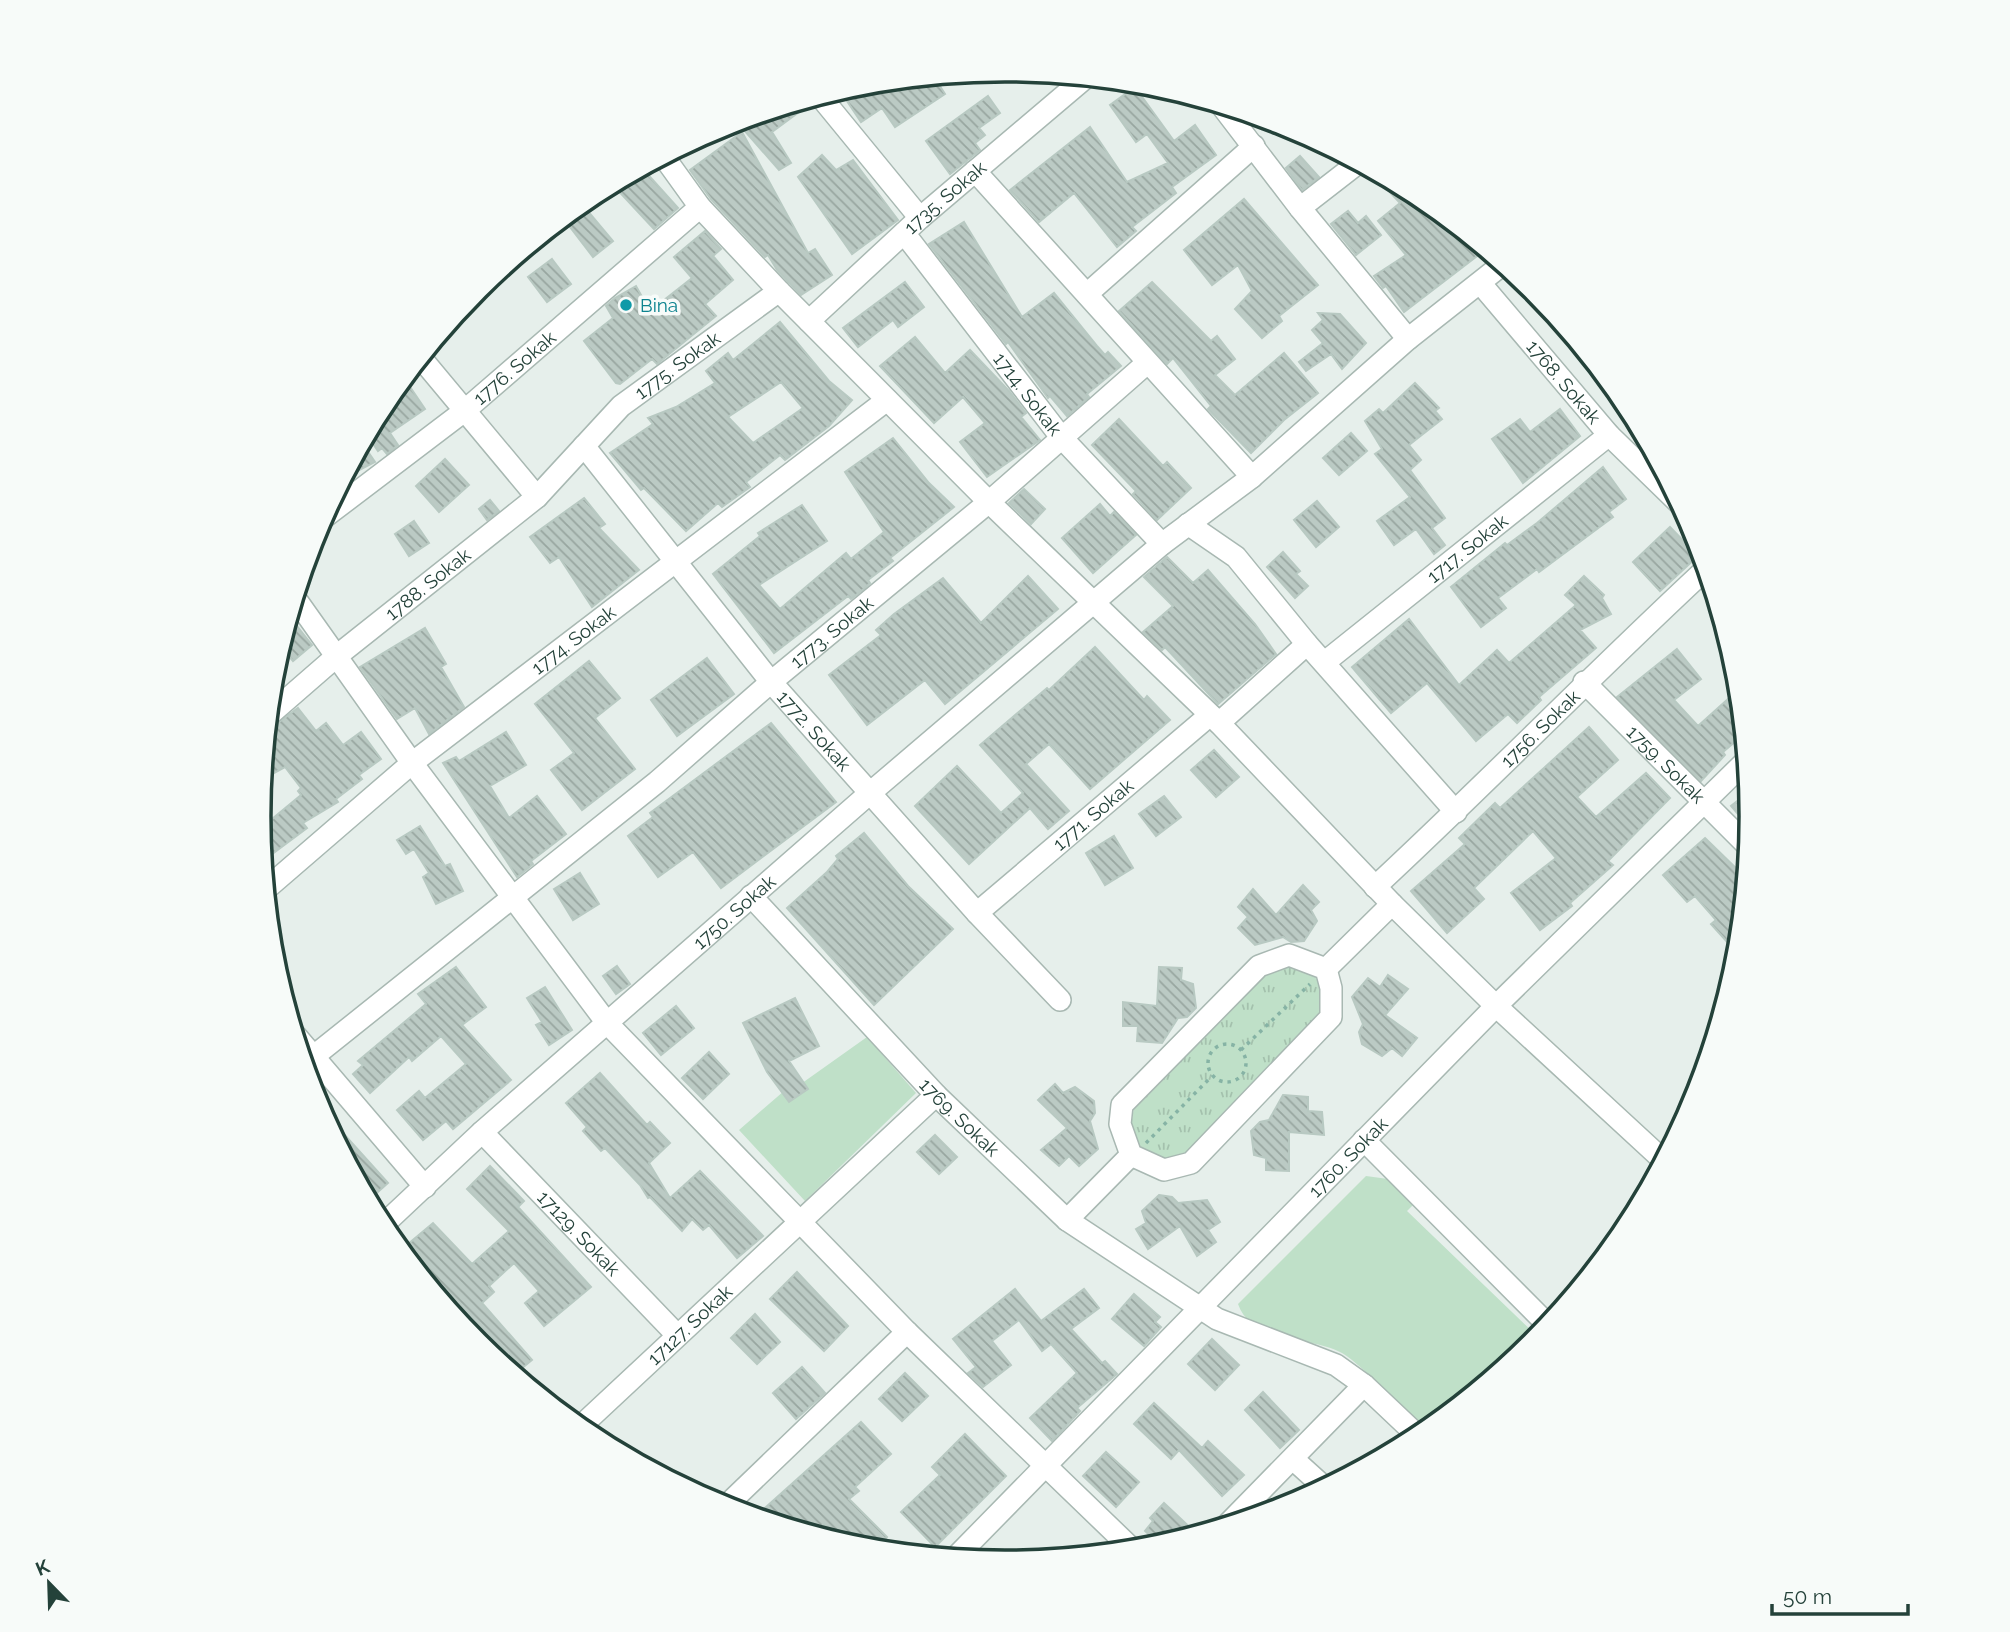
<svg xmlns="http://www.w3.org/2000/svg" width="2010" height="1632" viewBox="0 0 2010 1632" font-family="Raleway,sans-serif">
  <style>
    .grass { fill: url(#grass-tufts) }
    .green { fill: #bfe0c8 }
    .building { fill: url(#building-back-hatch); stroke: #b8c9c2; stroke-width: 2; fill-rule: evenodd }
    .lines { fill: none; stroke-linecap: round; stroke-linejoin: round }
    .minor-casing { stroke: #a8b8b2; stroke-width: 24 }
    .path { stroke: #86b3a5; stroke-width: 3.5; stroke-dasharray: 3.5 5; stroke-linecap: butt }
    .minor { stroke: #fff; stroke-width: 21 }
    .culture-dot { fill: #0f9aa8; stroke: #f7fbf9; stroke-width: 2.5 }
    .labels { text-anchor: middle; stroke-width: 7; stroke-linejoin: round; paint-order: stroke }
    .street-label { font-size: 19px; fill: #24423a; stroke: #f7fbf9 }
    .culture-label { font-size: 19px; fill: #0d838f; stroke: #f7fbf9; text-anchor: start }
    .rim { fill: none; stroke: #24423a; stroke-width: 3.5 }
  </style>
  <defs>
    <pattern id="grass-tufts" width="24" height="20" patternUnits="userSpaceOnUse" patternTransform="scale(1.75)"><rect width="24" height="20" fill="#bfe0c8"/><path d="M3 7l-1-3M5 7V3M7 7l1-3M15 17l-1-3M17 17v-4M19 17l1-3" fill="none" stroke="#a4c1ad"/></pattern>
    <pattern id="building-back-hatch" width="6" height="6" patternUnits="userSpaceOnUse" patternTransform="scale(1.75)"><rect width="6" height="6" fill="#bbcac4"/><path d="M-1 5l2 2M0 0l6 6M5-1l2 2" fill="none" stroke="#98a6a0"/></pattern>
  </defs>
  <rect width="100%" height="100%" fill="#e6efeb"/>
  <path class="grass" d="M 1276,964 L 1308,969 L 1321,984 L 1325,1012 L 1187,1156 C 1164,1168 1142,1154 1130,1133 L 1135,1100 Z"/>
  <path class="green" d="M 867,1037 L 916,1093 L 805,1201 L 739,1130 L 791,1085 L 798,1086 Z
    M1215 1063a13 13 0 1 1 26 0a13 13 0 1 1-26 0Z
    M 1366,1176 L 1388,1179 L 1414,1204 L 1407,1211 L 1538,1337 L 1425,1431 C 1405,1412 1364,1366 1342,1353 C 1312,1336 1251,1343 1238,1304 Z"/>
  <path class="building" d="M 934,77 L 945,94 L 895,127 L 882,108 L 861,122 L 845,98 L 868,83 Z
    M 1135,87 L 1174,141 L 1195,125 L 1216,155 L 1172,187 L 1176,193 L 1132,227 L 1136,231 L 1117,247 L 1074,193 L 1039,222 L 1010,190 L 1090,127 L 1127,182 L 1168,163 L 1147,134 L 1136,142 L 1110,105 Z
    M 988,96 L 1000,113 L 979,128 L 985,135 L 975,143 L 980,150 L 950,174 L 926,141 Z
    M 808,100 L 810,104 L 772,132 L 791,163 L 779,170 L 737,122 Z
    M 742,132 L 808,253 L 815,249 L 832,275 L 801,295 L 777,270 L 768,255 L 765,257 L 711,199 L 690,170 Z
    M 822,155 L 836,170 L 853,160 L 898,220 L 852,254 L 798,177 Z
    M 1300,156 L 1319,177 L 1302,190 L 1286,168 Z
    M 642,168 L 678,208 L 654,229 L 612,184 Z
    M 1374,172 L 1418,195 L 1441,222 L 1447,218 L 1485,250 L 1404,312 L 1386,286 L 1383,288 L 1374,276 L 1406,255 L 1378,221 L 1400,203 L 1373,174 Z
    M 1244,199 L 1318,285 L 1279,316 L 1282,321 L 1262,338 L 1235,309 L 1252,291 L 1238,265 L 1212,285 L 1184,250 Z
    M 581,203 L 613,241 L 593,257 L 563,218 Z
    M 1348,211 L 1358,223 L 1366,216 L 1381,235 L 1356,255 L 1331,224 Z
    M 964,222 L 1022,317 L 1054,293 L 1097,346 L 1105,355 L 1108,352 L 1121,366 L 1087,394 L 1089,397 L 1067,416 L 1050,396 L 1048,398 L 1008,342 L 1006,344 L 929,244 Z
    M 705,231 L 721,249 L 713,256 L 733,280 L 705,304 L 716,316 L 657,364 L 652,359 L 620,384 L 616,383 L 584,341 L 613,318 L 606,306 L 615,298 L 636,286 L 650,311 L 692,278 L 674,257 Z
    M 552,259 L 571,284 L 547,302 L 528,277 Z
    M 905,282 L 924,307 L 898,327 L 893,320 L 858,347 L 843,328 Z
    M 1152,282 L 1211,341 L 1217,336 L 1235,359 L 1215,375 L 1235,395 L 1284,353 L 1318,393 L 1284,420 L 1251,453 L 1208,409 L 1211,406 L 1173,358 L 1167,364 L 1119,311 Z
    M 1318,313 L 1340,314 L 1366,343 L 1342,369 L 1331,354 L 1306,371 L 1299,362 L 1323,343 L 1312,330 L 1323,320 Z
    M 780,322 L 829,381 L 852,400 L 829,426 L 785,460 L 780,455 L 746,482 L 750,487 L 722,507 L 718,503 L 686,531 L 644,488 L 641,490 L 610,453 L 653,424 L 648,418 L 676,407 L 715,383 L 706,371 L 728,353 L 733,360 ZM 781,382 L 803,408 L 753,443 L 728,417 Z
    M 915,337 L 945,373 L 970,350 L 1009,391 L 1026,413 L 1021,417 L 1040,440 L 987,477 L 960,442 L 985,423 L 963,397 L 934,423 L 880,366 Z
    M 404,378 L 425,409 L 390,433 L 398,445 L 387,454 L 382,448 L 378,451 L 367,435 L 385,401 Z
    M 1415,383 L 1439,408 L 1435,411 L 1442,419 L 1409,445 L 1421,460 L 1410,470 L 1445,518 L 1432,528 L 1445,545 L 1434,554 L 1416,529 L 1394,545 L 1377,521 L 1410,497 L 1375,454 L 1382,449 L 1365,421 L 1379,409 L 1383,413 Z
    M 1560,409 L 1580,436 L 1523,483 L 1492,439 L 1520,419 L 1530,432 Z
    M 1119,419 L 1163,466 L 1167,462 L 1191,488 L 1157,520 L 1133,494 L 1136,491 L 1092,445 Z
    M 1351,433 L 1367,451 L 1339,475 L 1323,458 Z
    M 893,438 L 929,483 L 954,507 L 890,558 L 893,561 L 868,580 L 870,583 L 865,588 L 851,599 L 848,596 L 774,653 L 713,574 L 760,536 L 758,533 L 802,505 L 827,541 L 759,585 L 780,609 L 846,553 L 851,559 L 884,532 L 845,472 Z
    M 362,443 L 375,462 L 344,478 L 357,453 Z
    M 445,459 L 469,485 L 439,512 L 416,486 Z
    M 1603,467 L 1626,499 L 1609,512 L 1613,517 L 1539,572 L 1537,569 L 1498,598 L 1506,608 L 1481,627 L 1451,587 L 1505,543 L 1507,545 L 1537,523 Z
    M 1024,489 L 1045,509 L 1031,524 L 1009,503 Z
    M 584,498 L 605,524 L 599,528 L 639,570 L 592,607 L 559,557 L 550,563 L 530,537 Z
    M 490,500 L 499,511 L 487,520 L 479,509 Z
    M 1317,501 L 1339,527 L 1316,547 L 1294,520 Z
    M 1100,504 L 1110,516 L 1114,512 L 1136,535 L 1093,573 L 1062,538 Z
    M 414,521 L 429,543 L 409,556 L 395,534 Z
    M 1670,527 L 1698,556 L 1660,591 L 1633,562 Z
    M 1283,552 L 1300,571 L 1296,574 L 1308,586 L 1295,598 L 1267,567 Z
    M 1167,557 L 1193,583 L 1208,570 L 1255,624 L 1276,654 L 1218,704 L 1165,647 L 1162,650 L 1143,632 L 1173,606 L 1144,577 Z
    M 1028,576 L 1058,609 L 945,704 L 925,680 L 867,725 L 829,675 L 881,635 L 876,630 L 894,614 L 943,578 L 981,623 Z
    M 1584,576 L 1604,595 L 1602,598 L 1611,614 L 1580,630 L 1596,648 L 1539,697 L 1541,700 L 1517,723 L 1508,714 L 1476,741 L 1427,683 L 1391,713 L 1352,667 L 1409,619 L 1459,685 L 1497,650 L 1509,663 L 1576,605 L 1565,595 Z
    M 297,626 L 312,645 L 293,661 L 281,647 L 283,637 Z
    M 425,628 L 446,664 L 441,667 L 464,707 L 429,734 L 415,708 L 397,719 L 360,667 Z
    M 1095,647 L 1144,700 L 1147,696 L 1170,720 L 1090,789 L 1049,744 L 1026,764 L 1069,811 L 1048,829 L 1030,808 L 969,864 L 915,806 L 957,766 L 1001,813 L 1023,793 L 980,745 L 1047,688 L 1049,690 Z
    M 1677,649 L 1701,679 L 1674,700 L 1698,726 L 1739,689 L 1743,735 L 1723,752 L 1725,755 L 1701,781 L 1617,697 Z
    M 707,658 L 734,694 L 677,736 L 651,700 Z
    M 589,661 L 620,698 L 595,718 L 635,769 L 582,810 L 551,770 L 574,753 L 535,704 Z
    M 298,708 L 316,731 L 326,723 L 343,745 L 361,732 L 381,759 L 359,775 L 362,779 L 336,799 L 338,802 L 303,823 L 307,828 L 263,861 L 260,829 L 301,795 L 298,791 L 301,788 L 285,767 L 263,779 L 267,731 Z
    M 771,723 L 836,802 L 721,888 L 693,852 L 658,877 L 628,836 L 653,817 L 650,813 Z
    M 1589,727 L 1618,760 L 1577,797 L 1596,817 L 1646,773 L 1670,798 L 1608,861 L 1613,865 L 1570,903 L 1572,906 L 1540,930 L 1511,893 L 1556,858 L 1533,831 L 1474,888 L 1484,899 L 1447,933 L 1411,891 L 1465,844 L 1459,838 L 1495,803 L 1500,808 Z
    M 506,732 L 526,765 L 490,786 L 509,818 L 537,796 L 566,834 L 531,861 L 533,864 L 517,877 L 443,763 L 456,757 L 459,761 Z
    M 1214,750 L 1239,777 L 1216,797 L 1191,770 Z
    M 1749,792 L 1750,811 L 1743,820 L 1731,806 Z
    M 1164,796 L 1181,817 L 1156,836 L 1139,814 Z
    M 420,826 L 445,866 L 450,864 L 463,891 L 436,904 L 423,877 L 429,873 L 414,849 L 406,854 L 397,840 Z
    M 864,833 L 908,886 L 953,929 L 874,1005 L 787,908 L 827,872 L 838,859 L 836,856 Z
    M 1114,836 L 1133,868 L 1105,885 L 1086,853 Z
    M 1705,838 L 1745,877 L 1737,953 L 1711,924 L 1716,920 L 1695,896 L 1687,902 L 1663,875 Z
    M 580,873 L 599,904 L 573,920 L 554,889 Z
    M 1303,885 L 1319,902 L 1311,910 L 1317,921 L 1304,941 L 1291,942 L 1283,937 L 1255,945 L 1238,928 L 1248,917 L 1238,907 L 1253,889 L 1276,915 Z
    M 617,966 L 630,984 L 616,994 L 603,976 Z
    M 456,967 L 486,1007 L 462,1025 L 511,1080 L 453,1129 L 446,1121 L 423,1140 L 397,1110 L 419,1091 L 425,1098 L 466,1064 L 441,1036 L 412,1061 L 409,1057 L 370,1093 L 353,1074 L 363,1065 L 358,1061 L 426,1004 L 418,994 Z
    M 1159,967 L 1182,968 L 1181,980 L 1193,984 L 1196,1008 L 1187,1017 L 1178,1018 L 1162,1043 L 1137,1041 L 1138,1026 L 1123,1026 L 1123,1002 L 1157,1006 Z
    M 1388,975 L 1408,989 L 1385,1015 L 1417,1038 L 1402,1056 L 1392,1048 L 1382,1056 L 1362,1044 L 1359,1032 L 1363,1024 L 1352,997 L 1368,978 L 1380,987 Z
    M 545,987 L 572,1030 L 549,1045 L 536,1025 L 542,1022 L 527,998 Z
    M 795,998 L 819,1046 L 789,1061 L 808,1089 L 789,1102 L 767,1072 L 743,1023 Z
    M 676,1006 L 694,1028 L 661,1055 L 643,1033 Z
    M 709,1052 L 729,1074 L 703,1099 L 682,1078 Z
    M 600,1073 L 647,1125 L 650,1122 L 670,1143 L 649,1163 L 670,1198 L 700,1171 L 763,1236 L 737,1258 L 709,1225 L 703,1230 L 692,1219 L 682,1231 L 650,1197 L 648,1198 L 640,1185 L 605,1148 L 601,1151 L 583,1131 L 587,1127 L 566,1103 Z
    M 1055,1084 L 1063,1093 L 1075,1087 L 1094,1101 L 1095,1113 L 1090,1121 L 1098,1149 L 1079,1166 L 1069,1156 L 1059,1166 L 1041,1150 L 1067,1128 L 1038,1100 Z
    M 1283,1095 L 1308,1097 L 1308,1111 L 1322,1112 L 1324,1135 L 1289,1132 L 1289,1171 L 1266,1170 L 1266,1158 L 1254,1155 L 1251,1131 L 1260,1122 L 1269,1120 Z
    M 333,1122 L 388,1183 L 369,1200 L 329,1125 Z
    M 935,1135 L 957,1157 L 939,1174 L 917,1152 Z
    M 490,1166 L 524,1201 L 518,1207 L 591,1287 L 544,1326 L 525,1303 L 539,1291 L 514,1263 L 489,1286 L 494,1292 L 482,1303 L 532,1360 L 515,1374 L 477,1343 L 401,1250 L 433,1223 L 472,1264 L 509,1231 L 467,1189 Z
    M 1159,1195 L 1172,1197 L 1178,1203 L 1207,1200 L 1220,1222 L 1208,1230 L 1216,1242 L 1197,1256 L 1180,1226 L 1148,1249 L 1136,1229 L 1146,1223 L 1142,1211 Z
    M 797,1272 L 848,1326 L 824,1351 L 770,1299 Z
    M 1015,1289 L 1041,1321 L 1084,1289 L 1099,1308 L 1071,1329 L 1102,1363 L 1105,1361 L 1117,1374 L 1077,1408 L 1080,1411 L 1052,1441 L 1030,1418 L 1077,1373 L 1051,1344 L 1042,1351 L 1019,1320 L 992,1341 L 1011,1365 L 983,1387 L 968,1373 L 976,1367 L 953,1339 Z
    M 1134,1294 L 1160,1317 L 1155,1322 L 1161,1327 L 1144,1346 L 1112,1319 Z
    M 755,1314 L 780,1342 L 757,1364 L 731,1338 Z
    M 1212,1339 L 1239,1365 L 1215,1390 L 1188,1364 Z
    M 802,1367 L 825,1393 L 796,1419 L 773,1393 Z
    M 905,1373 L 928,1396 L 902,1421 L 879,1399 Z
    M 1263,1392 L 1299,1430 L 1280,1448 L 1245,1410 Z
    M 1154,1403 L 1202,1448 L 1208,1441 L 1244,1475 L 1222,1496 L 1179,1450 L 1171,1459 L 1134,1424 Z
    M 861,1422 L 891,1454 L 855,1487 L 859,1491 L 849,1499 L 887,1537 L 875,1549 L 843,1543 L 824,1524 L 813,1534 L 756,1516 Z
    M 965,1434 L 1006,1476 L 935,1547 L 901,1512 L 940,1475 L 932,1467 Z
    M 1106,1452 L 1139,1482 L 1116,1507 L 1083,1476 Z
    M 1164,1503 L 1197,1534 L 1160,1545 L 1145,1531 L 1153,1521 L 1150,1518 Z"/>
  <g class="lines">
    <defs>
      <g id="minor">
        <path d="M 820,96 L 920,218"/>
        <path d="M 1222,106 L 1300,208 L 1408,339"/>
        <path d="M 664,157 L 700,207 L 779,291 L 989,502 L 1219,723 L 1392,904 L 1496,1006 L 1663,1160"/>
        <path d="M 975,171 L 1252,477"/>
        <path d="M 1300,208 L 1358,163"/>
        <path id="s1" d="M 904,233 L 1061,437 L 1162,544"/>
        <path id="s2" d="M 1481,284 L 1609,435 L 1680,504"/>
        <path d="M 1087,294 L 1254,146"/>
        <path id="s3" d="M 809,321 L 920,218 L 1085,78"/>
        <path d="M 421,358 L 537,497"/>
        <path id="s4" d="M 584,446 L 771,682 L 977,913 L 1060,1000"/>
        <path id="s5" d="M 322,519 L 463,412 L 700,207"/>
        <path d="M 1188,524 L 1236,557 L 1307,644 L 1456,812"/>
        <path d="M 295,598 L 412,763 L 607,1023 L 907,1332 L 1132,1549"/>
        <path id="s6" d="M 1325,662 L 1609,435"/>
        <path id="s7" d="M 1584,682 L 1748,846"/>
        <path id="s8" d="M 269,715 L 338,655 L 537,497 L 621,406 L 779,291"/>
        <path d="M 1219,723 L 1307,644"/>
        <path id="s9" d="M 1375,887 C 1487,783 1594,673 1706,569"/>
        <path id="s10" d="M 266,889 L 412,763 L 887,400"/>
        <path id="s11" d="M 751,896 L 936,1095 L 1067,1220 L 1217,1319 L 1336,1365 L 1364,1385 L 1419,1437"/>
        <path id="s12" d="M 977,913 L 1210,715"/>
        <path d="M 1289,955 L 1326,969 L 1331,988 L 1331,1017 L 1191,1163 L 1164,1170 L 1131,1155 L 1120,1124 L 1122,1105 L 1259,966 Z"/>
        <path d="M 1326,969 L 1392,904"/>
        <path d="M 296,1036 L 425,1187"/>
        <path id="s13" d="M 304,1064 L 657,782 L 771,682 L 989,502 L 1147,363"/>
        <path id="s14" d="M 482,1132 L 677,1335"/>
        <path d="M 1364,1140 L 1548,1325"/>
        <path d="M 1067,1220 L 1131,1155"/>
        <path id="s15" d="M 382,1226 L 482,1132 L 870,793 L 1162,544 L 1252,477 L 1408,339 L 1503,264"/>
        <path id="s16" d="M 580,1427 L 936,1095"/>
        <path d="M 1293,1459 L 1324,1487"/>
        <path d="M 725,1507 L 907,1332"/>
        <path d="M 1228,1524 L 1364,1385"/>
        <path id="s17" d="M 956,1557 L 1496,1006 L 1746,761"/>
      </g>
    </defs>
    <use href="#minor" class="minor-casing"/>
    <path class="path" d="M1208 1063a19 19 0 1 1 38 0a19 19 0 1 1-38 0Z
      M 1241,1050 L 1310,984
      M 1146,1143 L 1212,1076"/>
    <use href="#minor" class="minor"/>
  </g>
  <circle class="culture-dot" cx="626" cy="305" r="7"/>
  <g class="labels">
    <g class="street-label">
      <text dy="7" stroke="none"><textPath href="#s3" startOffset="184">1735. Sokak</textPath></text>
      <text dy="7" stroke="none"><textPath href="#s8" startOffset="539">1775. Sokak</textPath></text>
      <text dy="7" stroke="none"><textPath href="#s5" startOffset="245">1776. Sokak</textPath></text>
      <text dy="7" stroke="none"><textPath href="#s2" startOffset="128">1768. Sokak</textPath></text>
      <text dy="7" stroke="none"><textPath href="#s1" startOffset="203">1714. Sokak</textPath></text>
      <text dy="7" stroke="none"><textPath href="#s6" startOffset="182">1717. Sokak</textPath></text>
      <text dy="7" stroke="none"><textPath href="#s8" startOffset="206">1788. Sokak</textPath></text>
      <text dy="7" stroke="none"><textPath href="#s13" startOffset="682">1773. Sokak</textPath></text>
      <text dy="7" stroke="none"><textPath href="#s10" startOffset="396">1774. Sokak</textPath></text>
      <text dy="7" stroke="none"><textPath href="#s9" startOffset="229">1756. Sokak</textPath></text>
      <text dy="7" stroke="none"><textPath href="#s4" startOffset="366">1772. Sokak</textPath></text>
      <text dy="7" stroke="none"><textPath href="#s7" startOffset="116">1759. Sokak</textPath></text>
      <text dy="7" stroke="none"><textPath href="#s12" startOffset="152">1771. Sokak</textPath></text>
      <text dy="7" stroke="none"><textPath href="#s15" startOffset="472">1750. Sokak</textPath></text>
      <text dy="7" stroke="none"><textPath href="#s11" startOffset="304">1769. Sokak</textPath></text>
      <text dy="7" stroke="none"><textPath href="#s17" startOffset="560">1760. Sokak</textPath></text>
      <text dy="7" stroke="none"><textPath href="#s14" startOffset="140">17129. Sokak</textPath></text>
      <text dy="7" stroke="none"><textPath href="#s16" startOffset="150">17127. Sokak</textPath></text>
    </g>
    <g class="culture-label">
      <text x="640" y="312">Bina</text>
    </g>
  </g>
  <path d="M0 0H2010V1632H0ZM271 816a734 734 0 1 1 1468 0a734 734 0 1 1-1468 0Z" fill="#f7fbf9" fill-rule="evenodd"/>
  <path class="rim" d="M271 816a734 734 0 1 1 1468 0a734 734 0 1 1-1468 0Z"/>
  <g transform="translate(49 1583) rotate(337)" stroke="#f7fbf9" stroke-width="5" paint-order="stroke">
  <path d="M0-5L12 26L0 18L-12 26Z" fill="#24423a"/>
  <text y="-10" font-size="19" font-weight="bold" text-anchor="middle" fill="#24423a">K</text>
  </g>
  <path d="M1772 1604v10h136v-10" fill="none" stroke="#24423a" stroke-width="3.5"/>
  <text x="1783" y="1604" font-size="21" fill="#24423a" stroke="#f7fbf9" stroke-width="5" paint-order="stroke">50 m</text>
</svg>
